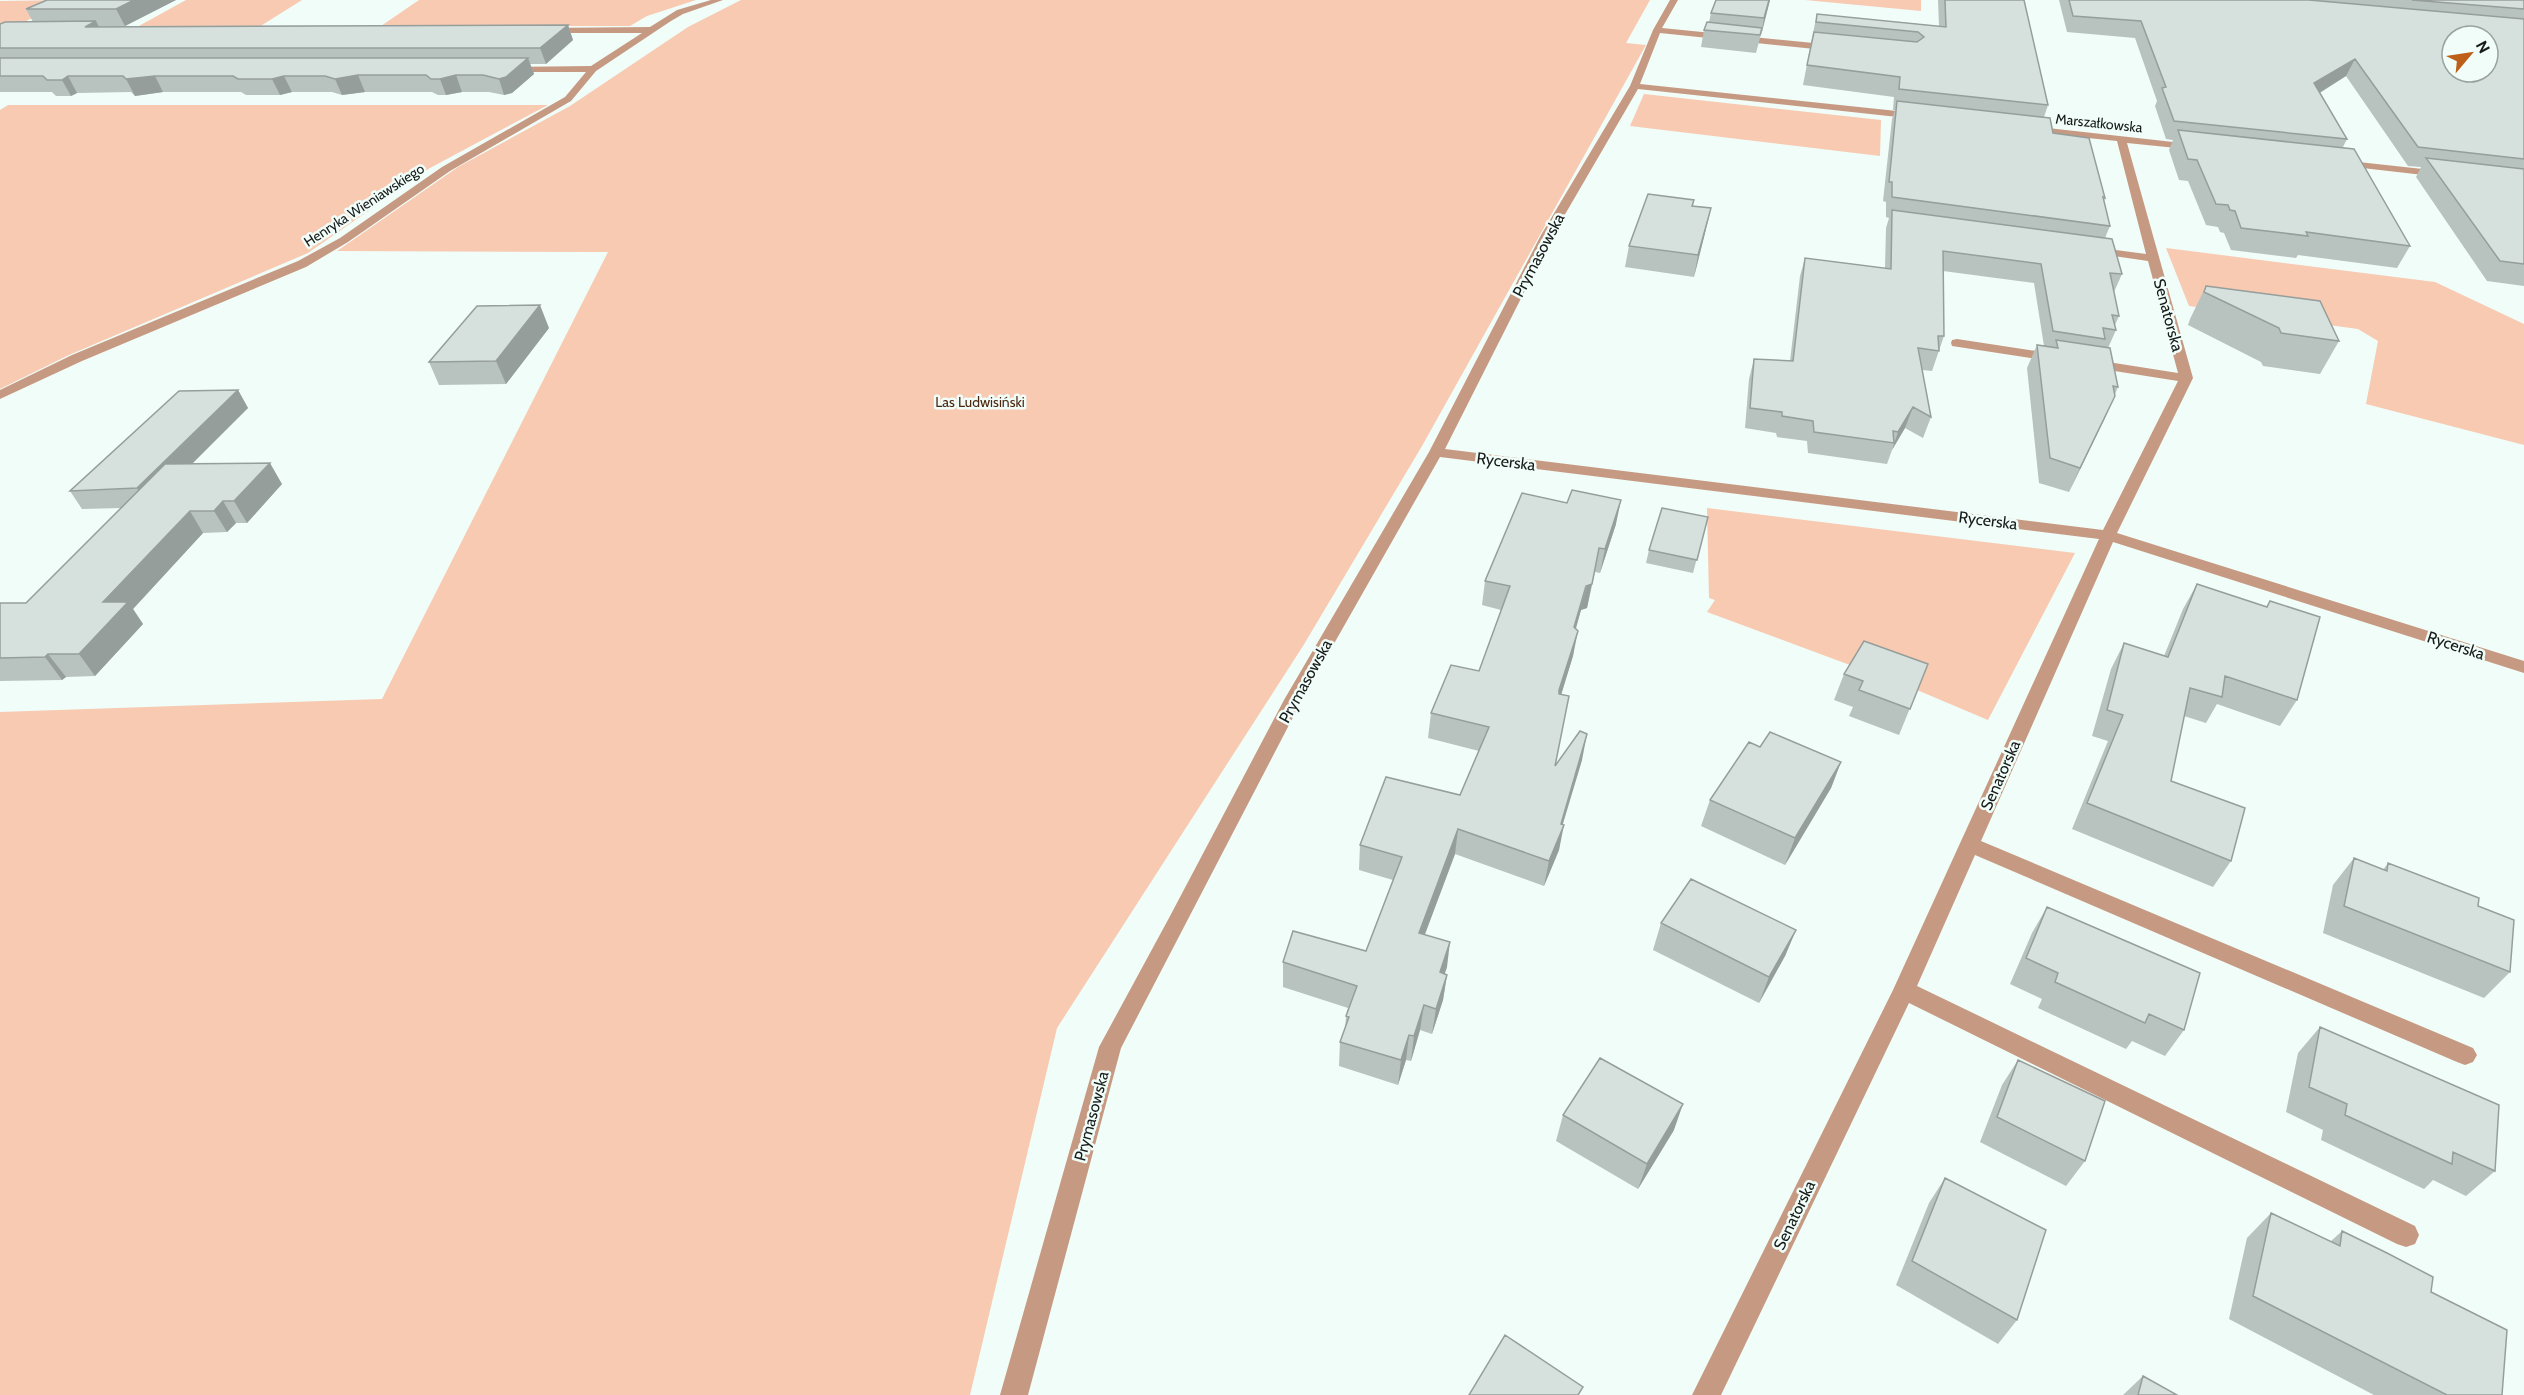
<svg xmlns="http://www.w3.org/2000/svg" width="2524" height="1395" viewBox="0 0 2524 1395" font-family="Cabin,sans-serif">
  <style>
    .green { fill: #f7cab1 }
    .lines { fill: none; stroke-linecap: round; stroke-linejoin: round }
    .minor { fill: #c69a82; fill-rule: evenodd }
    .wall { fill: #b8c2bf }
    .shaded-wall { fill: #969e9b }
    .building { fill: #d6e1de; stroke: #969e9b; stroke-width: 1.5; fill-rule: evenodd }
    .labels { text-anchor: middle; stroke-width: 5; stroke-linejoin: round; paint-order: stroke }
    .far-street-label { font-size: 14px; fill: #161a19; stroke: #f1fdf9 }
    .far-park-label { font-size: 14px; fill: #4d2710; stroke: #f1fdf9 }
    .street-label { font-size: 16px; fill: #161a19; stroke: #f1fdf9 }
  </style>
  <rect width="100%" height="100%" fill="#f1fdf9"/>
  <path class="green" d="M 69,0 L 12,28 L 0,28 L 0,1 Z
    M 186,0 L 302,0 L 259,27 L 137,27 Z
    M 419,0 L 696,0 L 647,16 L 630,26 L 381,26 Z
    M 741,0 L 1650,0 L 1626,43 L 1646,45 L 1422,446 L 1303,646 L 1057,1028 L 970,1395 L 0,1395 L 0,712 L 382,699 L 608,252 L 337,251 L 458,167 L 570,106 L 688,27 Z
    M 1805,0 L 1921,0 L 1921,11 Z
    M 1644,94 L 1881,120 L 1880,156 L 1630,126 Z
    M 8,105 L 548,105 L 430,168 L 308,253 L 69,355 L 0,389 L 0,110 Z
    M 2166,248 L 2435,282 L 2524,324 L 2524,445 L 2366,404 L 2378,341 L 2358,329 L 2189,306 Z
    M 1707,508 L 2075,553 L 1988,720 L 1917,690 L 1707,612 L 1715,600 L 1709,598 Z"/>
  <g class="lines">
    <path class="minor" d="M 711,0 L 723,0 L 683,14 L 671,21 L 596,71 L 571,101 L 450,171 L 348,242 L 306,267 L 82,361 L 0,399 L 0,390 L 72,355 L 298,261 L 340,238 L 442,167 L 565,97 L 586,72 L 507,72 L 504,71 L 504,67 L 591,66 L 642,33 L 546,33 L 542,30 L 543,28 L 650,27 L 677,10 Z
      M 1670,0 L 1678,0 L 1662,28 L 1834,45 L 1838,48 L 1834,51 L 1660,33 L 1640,84 L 1916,113 L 1921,116 L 1916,119 L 1638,89 L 1553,235 L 1445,449 L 2103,530 L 2178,381 L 2089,367 L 2082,363 L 2089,359 L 2178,373 L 2148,261 L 2093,253 L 2087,250 L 2093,247 L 2146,254 L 2117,141 L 2030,132 L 2025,129 L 2030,126 L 2200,145 L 2201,147 L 2196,150 L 2127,143 L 2193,378 L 2117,533 L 2524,661 L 2524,673 L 2113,542 L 1981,841 L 2473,1048 L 2477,1055 L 2473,1062 L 2465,1065 L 2457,1062 L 1975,855 L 1917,986 L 2415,1226 L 2419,1235 L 2415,1244 L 2406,1247 L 2397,1244 L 1909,1003 L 1721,1395 L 1692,1395 L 1893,990 L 2099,539 L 1440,457 L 1302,700 L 1121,1048 L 1028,1395 L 1000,1395 L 1099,1047 L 1169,918 L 1284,700 L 1429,452 L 1541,235 L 1630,86 L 1653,30 Z
      M 2340,160 L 2441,171 L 2446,174 L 2441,177 L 2336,165 L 2336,161 Z
      M 1957,339 L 2056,354 L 2063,358 L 2056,362 L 1952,346 L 1951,343 L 1952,340 Z"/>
  </g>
  <path class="wall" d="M 47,0 L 176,0 L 125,26 L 568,25 L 573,40 L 546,64 L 530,64 L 534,74 L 512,93 L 504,95 L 489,92 L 462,92 L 446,95 L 438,95 L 432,92 L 365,92 L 342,95 L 332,92 L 292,92 L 280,95 L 246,95 L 241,92 L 163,92 L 135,96 L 131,92 L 77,93 L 71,96 L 56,96 L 52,92 L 0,92 L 0,24 L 33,22 L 26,9 Z
    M 1716,0 L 1770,0 L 1756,53 L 1701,47 L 1704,30 L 1709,22 L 1711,13 Z
    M 1938,0 L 2024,0 L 2048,105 L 2044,117 L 2053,133 L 2105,198 L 2104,200 L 2110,226 L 2105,238 L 2122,274 L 2114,292 L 2119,316 L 2115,325 L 2116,330 L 2108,348 L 2118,387 L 2104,420 L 2069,492 L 2039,483 L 2027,368 L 2037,345 L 2044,346 L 2034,283 L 1943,271 L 1944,336 L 1932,371 L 1922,370 L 1931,417 L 1923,438 L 1905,428 L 1892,450 L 1887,464 L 1808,453 L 1807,441 L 1777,437 L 1776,433 L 1745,428 L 1749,379 L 1754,359 L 1790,361 L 1800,276 L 1805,258 L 1885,268 L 1886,228 L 1889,218 L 1886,217 L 1886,202 L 1883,201 L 1892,119 L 1895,110 L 1893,110 L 1894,97 L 1803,85 L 1813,33 L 1817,14 L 1939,26 Z
    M 2059,0 L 2524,0 L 2524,286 L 2487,281 L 2416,177 L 2421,167 L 2408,166 L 2346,76 L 2320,93 L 2347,139 L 2343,147 L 2410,246 L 2397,268 L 2298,255 L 2296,258 L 2231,250 L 2224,233 L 2220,232 L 2218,227 L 2206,225 L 2188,181 L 2179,180 L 2169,150 L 2173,140 L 2166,139 L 2155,106 L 2157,101 L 2135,38 L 2067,32 Z
    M 1694,200 L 1693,206 L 1706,229 L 1694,277 L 1625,267 L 1629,246 Z
    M 2206,286 L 2339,341 L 2320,374 L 2263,366 L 2261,362 L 2188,325 L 2190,319 Z
    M 549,328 L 506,384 L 439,385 L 429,362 Z
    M 238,390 L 248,408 L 191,464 L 282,484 L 247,523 L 236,523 L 227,532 L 203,533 L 133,609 L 143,624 L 95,676 L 66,677 L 62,680 L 0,681 L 0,603 L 26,603 L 122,508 L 82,509 L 70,491 Z
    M 1567,503 L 1616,524 L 1600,573 L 1595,572 L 1587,608 L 1581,610 L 1576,629 L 1573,656 L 1561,694 L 1555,766 L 1582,760 L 1563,824 L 1559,850 L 1544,886 L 1455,854 L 1425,934 L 1447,967 L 1444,974 L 1447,975 L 1443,1000 L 1432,1034 L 1420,1030 L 1411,1061 L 1406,1060 L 1398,1085 L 1339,1066 L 1340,1042 L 1345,1030 L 1346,1016 L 1348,1008 L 1283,987 L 1283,962 L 1366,951 L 1393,880 L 1359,870 L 1360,845 L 1460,795 L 1479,751 L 1428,738 L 1431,713 L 1479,671 L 1501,610 L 1482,605 L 1485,581 Z
    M 1708,517 L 1693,573 L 1646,563 L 1649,550 Z
    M 2197,584 L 2266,607 L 2270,601 L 2297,700 L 2280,726 L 2217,704 L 2206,723 L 2184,716 L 2171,781 L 2231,861 L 2213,887 L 2072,829 L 2108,741 L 2092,736 L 2111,669 L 2124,643 L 2164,656 L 2183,609 Z
    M 1928,664 L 1899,735 L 1849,716 L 1853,707 L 1834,700 L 1844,674 Z
    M 1760,747 L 1841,762 L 1831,788 L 1785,865 L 1701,826 L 1710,800 Z
    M 2354,858 L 2383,870 L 2388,863 L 2478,906 L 2510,972 L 2484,998 L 2323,933 L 2333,885 Z
    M 2047,907 L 2184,1030 L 2165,1056 L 2132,1041 L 2126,1049 L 2038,1008 L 2042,999 L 2010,984 L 2032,933 Z
    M 1661,923 L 1796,930 L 1785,956 L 1759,1003 L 1653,950 Z
    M 2320,1027 L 2495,1171 L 2466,1196 L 2433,1180 L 2424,1189 L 2321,1140 L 2323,1130 L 2286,1112 L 2298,1053 Z
    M 2018,1060 L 2085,1161 L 2066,1186 L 1980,1142 L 2002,1085 Z
    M 1563,1115 L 1674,1130 L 1638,1189 L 1556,1141 Z
    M 1945,1178 L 2017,1320 L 1998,1344 L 1896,1285 L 1929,1203 Z
    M 2271,1213 L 2330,1242 L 2342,1231 L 2431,1292 L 2502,1395 L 2374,1395 L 2229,1319 L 2247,1238 Z
    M 2143,1376 L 2177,1395 L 2123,1395 Z"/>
  <path class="shaded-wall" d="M 134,0 L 176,0 L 125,26 L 116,9 Z
    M 1769,0 L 1770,0 L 1761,36 L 1764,18 Z
    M 96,21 L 104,37 L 85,27 Z
    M 568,25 L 573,40 L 546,64 L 540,48 Z
    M 528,58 L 534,74 L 512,93 L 504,95 L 499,79 Z
    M 2355,59 L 2346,76 L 2306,101 L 2314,83 Z
    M 358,75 L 365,92 L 342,95 L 335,79 Z
    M 456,75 L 462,92 L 446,95 L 440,79 Z
    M 68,76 L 77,93 L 71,96 L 62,80 Z
    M 155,76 L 163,92 L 135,96 L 126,79 Z
    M 284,76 L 292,92 L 280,95 L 272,79 Z
    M 1711,208 L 1706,229 L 1694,277 L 1698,255 Z
    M 540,305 L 549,328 L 506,384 L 496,361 Z
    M 238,390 L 248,408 L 149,507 L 137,488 Z
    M 2115,396 L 2104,420 L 2069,492 L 2080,468 Z
    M 1913,407 L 1905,428 L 1892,450 L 1898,432 Z
    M 270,463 L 282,484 L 247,523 L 234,501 Z
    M 1621,500 L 1616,524 L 1600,573 L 1605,549 Z
    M 223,501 L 236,523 L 227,532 L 214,511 Z
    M 190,511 L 203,533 L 133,609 L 143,624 L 95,676 L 79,654 L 103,602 Z
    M 1599,548 L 1587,608 L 1581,610 L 1569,651 L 1574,627 Z
    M 1578,631 L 1573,656 L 1555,715 L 1559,690 Z
    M 48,654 L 66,677 L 62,680 L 45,657 Z
    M 1587,734 L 1582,760 L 1559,836 L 1564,825 L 1559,850 L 1544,886 L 1549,861 Z
    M 1841,762 L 1831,788 L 1785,865 L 1795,838 Z
    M 1458,829 L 1455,854 L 1416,958 L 1419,933 Z
    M 1796,930 L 1785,956 L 1759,1003 L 1769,977 Z
    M 1450,942 L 1447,967 L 1437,997 L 1440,972 Z
    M 1447,975 L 1443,1000 L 1432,1034 L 1436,1009 Z
    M 1424,1005 L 1420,1030 L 1411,1061 L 1414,1036 Z
    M 1409,1035 L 1406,1060 L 1398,1085 L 1401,1060 Z
    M 1683,1104 L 1674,1130 L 1638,1189 L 1647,1164 Z"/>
  <path class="building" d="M 47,0 L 134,0 L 116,9 L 26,9 Z
    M 1716,0 L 1769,0 L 1764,18 L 1711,13 Z
    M 1945,0 L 2024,0 L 2048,105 L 1899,89 L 1900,77 L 1807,65 L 1814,32 L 1917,42 L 1924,37 L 1918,32 L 1816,22 L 1817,14 L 1946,27 Z
    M 2069,0 L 2309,0 L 2524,19 L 2524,159 L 2418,147 L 2355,59 L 2314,83 L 2347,139 L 2174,121 L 2162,88 L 2166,87 L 2141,21 L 2073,16 ZM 2452,36 L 2488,36 L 2488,72 L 2452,72 Z
    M 2412,0 L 2524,0 L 2524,9 Z
    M 96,21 L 85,27 L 568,25 L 540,48 L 0,48 L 0,24 L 5,22 Z
    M 1707,22 L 1762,28 L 1760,35 L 1704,30 Z
    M 0,58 L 528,58 L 506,77 L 499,79 L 483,75 L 456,75 L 440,79 L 431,79 L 426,75 L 358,75 L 335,79 L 325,76 L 284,76 L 272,79 L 238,79 L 233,76 L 155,76 L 126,79 L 123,76 L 68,76 L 62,80 L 47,80 L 43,76 L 0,76 Z
    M 1897,101 L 2050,118 L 2053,133 L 2089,138 L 2105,198 L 2103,197 L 2110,226 L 1892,197 L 1892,182 L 1889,182 Z
    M 2178,130 L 2354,149 L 2410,246 L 2306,232 L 2308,236 L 2241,228 L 2235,211 L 2230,210 L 2228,205 L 2216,204 L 2197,160 L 2188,159 Z
    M 2426,158 L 2524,169 L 2524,264 L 2500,261 Z
    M 1648,194 L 1694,200 L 1692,206 L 1711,208 L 1698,255 L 1629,246 Z
    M 1892,210 L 2112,239 L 2122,274 L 2110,273 L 2119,316 L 2112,315 L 2116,330 L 2103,328 L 2105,339 L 2053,331 L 2041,264 L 1943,251 L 1944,336 L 1938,336 L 1939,351 L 1918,348 L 1931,417 L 1913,407 L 1898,432 L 1893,431 L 1894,443 L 1814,432 L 1813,421 L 1782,416 L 1782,412 L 1750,408 L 1754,359 L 1793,361 L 1805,258 L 1891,269 Z
    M 2206,286 L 2320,301 L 2339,341 L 2281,333 L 2279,328 L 2204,292 Z
    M 540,305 L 496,361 L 429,362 L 477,306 Z
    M 2056,340 L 2110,348 L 2118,387 L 2113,386 L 2115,396 L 2080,468 L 2050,458 L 2037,345 L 2058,348 Z
    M 238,390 L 137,488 L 70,491 L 179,391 Z
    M 270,463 L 234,501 L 223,501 L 214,511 L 190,511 L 103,602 L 128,602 L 79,654 L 48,654 L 45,657 L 0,658 L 0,603 L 26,603 L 165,464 Z
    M 1572,490 L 1621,500 L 1605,549 L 1599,548 L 1592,584 L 1586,586 L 1574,627 L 1578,631 L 1559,690 L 1559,694 L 1569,696 L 1555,766 L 1580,731 L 1587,734 L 1561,824 L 1564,825 L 1549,861 L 1458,829 L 1419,933 L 1450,942 L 1440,972 L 1447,975 L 1436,1009 L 1424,1005 L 1414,1036 L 1409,1035 L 1401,1060 L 1340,1042 L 1349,1017 L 1346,1016 L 1357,986 L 1283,962 L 1293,931 L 1366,951 L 1402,857 L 1360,845 L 1386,777 L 1460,795 L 1489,727 L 1431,713 L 1451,665 L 1479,671 L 1510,586 L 1485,581 L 1522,493 L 1567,503 Z
    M 1662,508 L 1708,517 L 1697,560 L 1649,550 Z
    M 2197,584 L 2267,607 L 2270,601 L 2320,617 L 2297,700 L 2225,676 L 2222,697 L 2190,688 L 2171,781 L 2245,808 L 2231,861 L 2087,803 L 2123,715 L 2107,710 L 2124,643 L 2168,657 Z
    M 1864,641 L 1928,664 L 1910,709 L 1859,690 L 1863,681 L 1844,674 Z
    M 1770,732 L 1841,762 L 1795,838 L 1710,800 L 1749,742 L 1760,747 Z
    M 2354,858 L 2387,871 L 2388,863 L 2479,898 L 2478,906 L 2514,920 L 2510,972 L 2344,906 Z
    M 1691,879 L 1796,930 L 1769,977 L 1661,923 Z
    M 2047,907 L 2200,973 L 2184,1030 L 2149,1014 L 2145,1023 L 2055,982 L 2058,973 L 2026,958 Z
    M 2320,1027 L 2499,1105 L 2495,1171 L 2453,1152 L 2452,1164 L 2345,1115 L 2347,1104 L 2309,1087 Z
    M 1600,1058 L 1683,1104 L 1647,1164 L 1563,1115 Z
    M 2018,1060 L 2105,1101 L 2085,1161 L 1997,1117 Z
    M 1945,1178 L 2046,1230 L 2017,1320 L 1912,1261 Z
    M 2271,1213 L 2340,1246 L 2342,1231 L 2387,1253 L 2433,1277 L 2431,1292 L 2507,1330 L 2502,1395 L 2447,1395 L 2253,1296 Z
    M 1505,1335 L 1583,1387 L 1578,1395 L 1469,1395 Z
    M 2143,1376 L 2177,1395 L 2138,1395 Z"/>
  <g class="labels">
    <g class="far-street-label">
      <text transform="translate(2099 123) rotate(6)" y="5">Marszałkowska</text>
      <text transform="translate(364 205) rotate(-33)" y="5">Henryka Wieniawskiego</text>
    </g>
    <g class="far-park-label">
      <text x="980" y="407">Las Ludwisiński</text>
    </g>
    <g class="street-label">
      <text transform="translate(1538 255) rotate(-62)" y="6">Prymasowska</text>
      <text transform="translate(2169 315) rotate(75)" y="6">Senatorska</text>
      <text transform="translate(1506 461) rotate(7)" y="6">Rycerska</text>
      <text transform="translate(1988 520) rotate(7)" y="6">Rycerska</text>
      <text transform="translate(2456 645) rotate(18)" y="6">Rycerska</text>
      <text transform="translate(1305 681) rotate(-61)" y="6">Prymasowska</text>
      <text transform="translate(2000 775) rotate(-66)" y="6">Senatorska</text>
      <text transform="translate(1091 1116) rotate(-75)" y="6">Prymasowska</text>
      <text transform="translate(1794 1215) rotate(-64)" y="6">Senatorska</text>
    </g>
  </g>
  <g transform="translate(2470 54) rotate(61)"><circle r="28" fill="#f1fdf9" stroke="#99a29f" stroke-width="1.5"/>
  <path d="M0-4.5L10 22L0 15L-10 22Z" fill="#bd5e19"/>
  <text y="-9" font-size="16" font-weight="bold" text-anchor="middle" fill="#161a19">N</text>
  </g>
</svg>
